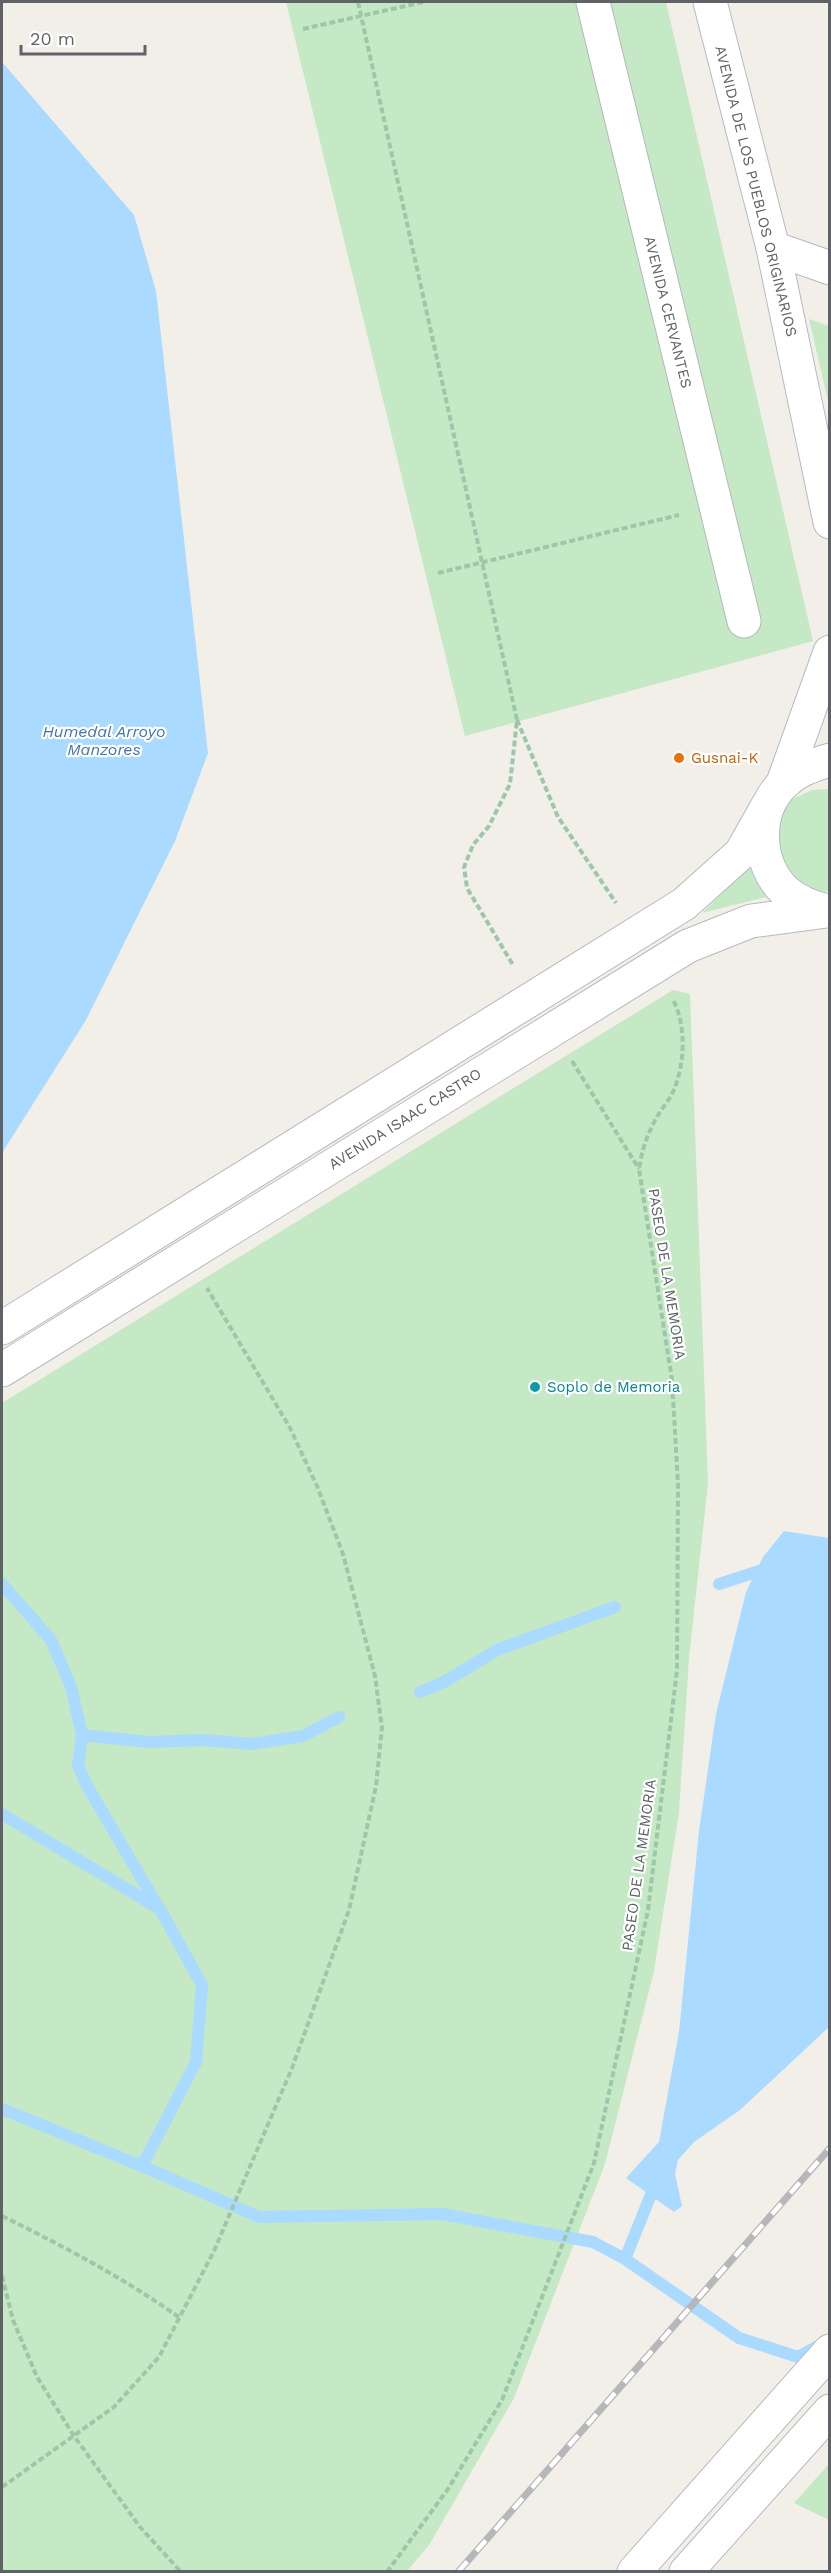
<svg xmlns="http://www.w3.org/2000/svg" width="831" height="2573" viewBox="0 0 831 2573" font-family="'Work Sans',sans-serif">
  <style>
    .green { fill: #c5e8c5 }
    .water { fill: #aadaff }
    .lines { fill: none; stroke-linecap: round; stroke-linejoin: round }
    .stream { stroke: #aadaff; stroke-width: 12 }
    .street-casing { stroke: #b5b8bc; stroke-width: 35 }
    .secondary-casing { stroke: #b6babf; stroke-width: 35 }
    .path { stroke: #9cc7a9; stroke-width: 4; stroke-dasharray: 6 3; stroke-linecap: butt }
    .street { stroke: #fff; stroke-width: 33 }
    .secondary { stroke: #fff; stroke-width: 33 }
    .rail-casing { stroke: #b6b7b8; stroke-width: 7 }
    .rail { stroke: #fff; stroke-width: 4.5; stroke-dasharray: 14; stroke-linecap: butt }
    .food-dot { fill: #e8710a; stroke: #fff; stroke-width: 2 }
    .culture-dot { fill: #0f9aa8; stroke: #fff; stroke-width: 2 }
    .labels { text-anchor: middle; stroke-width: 4.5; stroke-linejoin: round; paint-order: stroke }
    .street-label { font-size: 15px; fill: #5f6368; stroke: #fff }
    .food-label { font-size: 15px; fill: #c56008; stroke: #fff; text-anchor: start }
    .culture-label { font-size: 15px; fill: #0d838f; stroke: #fff; text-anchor: start }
    .water-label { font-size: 16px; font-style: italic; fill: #4174aa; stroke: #fff }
  </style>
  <rect width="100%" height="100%" fill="#f1efe8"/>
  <path class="green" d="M 286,2 L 666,2 L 813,641 L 465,736 Z
    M 809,319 L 829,326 L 829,405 Z
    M 829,789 L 829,891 L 815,892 L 793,882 L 778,864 L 777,819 L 791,800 L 812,790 Z
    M 749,867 L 766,897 L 702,913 Z
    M 673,990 L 690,994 L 708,1483 L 689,1658 L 679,1812 L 654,1971 L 605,2164 L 514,2398 L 429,2545 L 407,2571 L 2,2571 L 2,1403 Z
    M 829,2464 L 829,2520 L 794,2503 Z"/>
  <path class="water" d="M 2,62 L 134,215 L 156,291 L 208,753 L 175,841 L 86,1020 L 2,1153 Z
    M 784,1531 L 829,1538 L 829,2027 L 740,2110 L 694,2142 L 678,2160 L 675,2174 L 682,2206 L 674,2212 L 626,2178 L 659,2142 L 679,2032 L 699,1831 L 716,1714 L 746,1592 L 763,1557 Z"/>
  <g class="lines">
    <path class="stream" d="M 2,1584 L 51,1640 L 71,1687 L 82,1735 L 149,1742 L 204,1740 L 252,1744 L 303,1736 L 339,1717
      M 719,1584 L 759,1571 L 771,1575
      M 420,1692 L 444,1682 L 497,1650 L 615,1607
      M 82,1735 L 78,1765 L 86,1784 L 159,1908
      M 2,1814 L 160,1909 L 202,1985 L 196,2062 L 142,2166 L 259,2217 L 442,2214 L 593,2242 L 625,2259 L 739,2338 L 798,2357 L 818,2346
      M 2,2109 L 142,2166
      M 625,2259 L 656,2182"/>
    <defs>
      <path id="street" d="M 593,2 L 744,621
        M 773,248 L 830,268"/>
      <path id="secondary" d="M 710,2 L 773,248 L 830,522
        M 783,783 L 830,652
        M 828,911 C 813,908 798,902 786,892 C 756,865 754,811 784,783 C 797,770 813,765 830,760
        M 2,1328 L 684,904 L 741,853 L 768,805
        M 2,1370 L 688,946 L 751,921 L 827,911
        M 634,2572 L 830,2351
        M 686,2572 L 830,2411"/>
    </defs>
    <use href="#street" class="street-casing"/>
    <use href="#secondary" class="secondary-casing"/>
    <path class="path" d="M 358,2 L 517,720 L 510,784 L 489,826 L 473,845 L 464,867 L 467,888 L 513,965
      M 303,29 L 423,2
      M 438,573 L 679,515
      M 517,720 L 558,817 L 616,903
      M 572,1061 L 639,1169
      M 2,2216 C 63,2246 124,2278 180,2318
      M 2,2276 L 13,2320 L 37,2377 L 74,2436 L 140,2527 L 181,2572
      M 2,2487 L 114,2407 L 159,2357 L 214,2251 L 292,2068 L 349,1910 L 376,1786 L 382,1728 L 375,1676 L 343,1554 L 317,1486 L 290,1428 L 207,1288
      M 387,2572 L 448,2489 L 502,2400 L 594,2163 L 648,1910 L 677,1670 L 678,1484 L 672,1380 L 639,1169 C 642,1150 647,1134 657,1117 C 661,1109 668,1102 672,1094 C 685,1067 687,1026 673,1000"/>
    <use href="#street" class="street"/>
    <use href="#secondary" class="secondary"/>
    <defs>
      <path id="rail" d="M 458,2572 L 830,2148"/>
    </defs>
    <use href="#rail" class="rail-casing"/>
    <use href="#rail" class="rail"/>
  </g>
  <circle class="food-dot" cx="679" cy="758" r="6"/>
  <circle class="culture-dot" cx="535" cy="1387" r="6"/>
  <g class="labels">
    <g class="street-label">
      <text transform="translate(756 191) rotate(76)" y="5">AVENIDA DE LOS PUEBLOS ORIGINARIOS</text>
      <text transform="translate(668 312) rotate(76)" y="5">AVENIDA CERVANTES</text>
      <text transform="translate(405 1119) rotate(-32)" y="5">AVENIDA ISAAC CASTRO</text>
      <text transform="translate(667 1274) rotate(81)" y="5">PASEO DE LA MEMORIA</text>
      <text transform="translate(639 1865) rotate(-82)" y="5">PASEO DE LA MEMORIA</text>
    </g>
    <g class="food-label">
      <text x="691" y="763">Gusnai-K</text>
    </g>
    <g class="culture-label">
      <text x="547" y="1392">Soplo de Memoria</text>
    </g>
    <g class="water-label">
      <text x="104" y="737">Humedal Arroyo<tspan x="104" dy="18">Manzores</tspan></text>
    </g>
  </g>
  <rect width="831" height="2573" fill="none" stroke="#5f6368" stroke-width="6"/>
  <path d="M21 45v9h124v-9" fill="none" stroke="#5f6368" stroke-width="3"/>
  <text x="30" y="45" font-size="18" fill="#5f6368" stroke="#ffffff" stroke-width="4.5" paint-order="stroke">20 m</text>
</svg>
